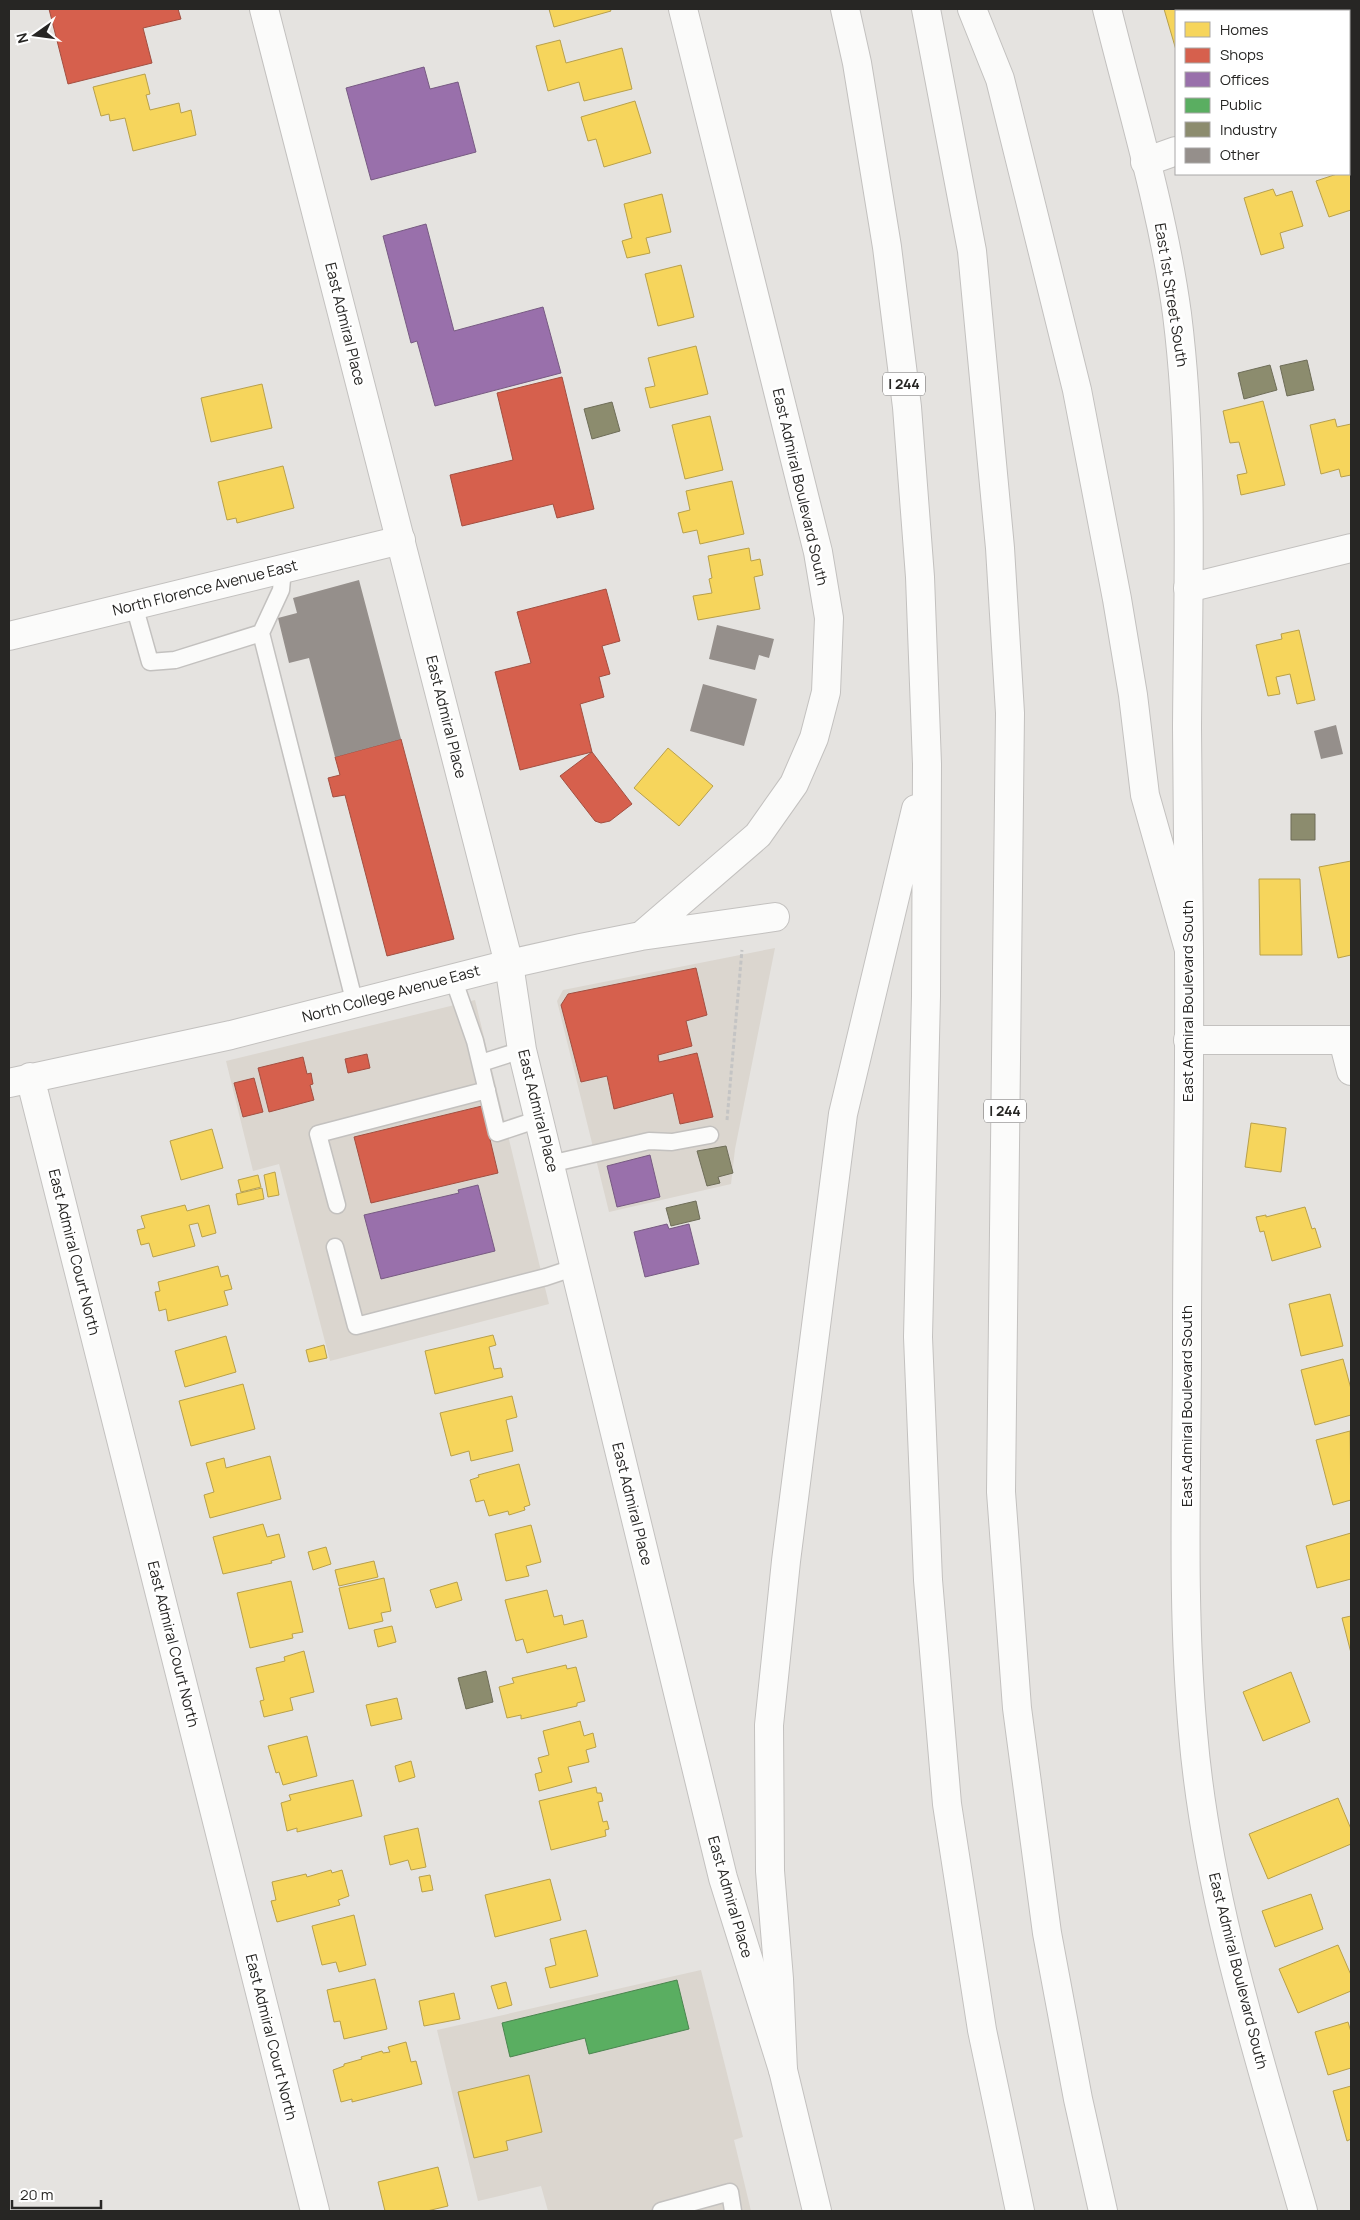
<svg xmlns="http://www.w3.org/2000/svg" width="1360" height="2220" viewBox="0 0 1360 2220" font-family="Manrope,sans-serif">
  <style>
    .built { fill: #dbd6cf }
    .homes { fill: #f6d55c; stroke: #b8a04b }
    .shops { fill: #d6604d; stroke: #a24f41 }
    .offices { fill: #9970ab; stroke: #775a82 }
    .public { fill: #5aae61; stroke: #4b854f }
    .industry { fill: #8c8c6e; stroke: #6e6d58 }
    .building { fill: #958f8b }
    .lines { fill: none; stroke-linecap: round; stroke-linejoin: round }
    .lane-casing { stroke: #c3c1bf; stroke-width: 19 }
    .street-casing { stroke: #c3c1bf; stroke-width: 30 }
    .secondary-casing { stroke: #c3c1bf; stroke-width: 30 }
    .highway-casing { stroke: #c3c1bf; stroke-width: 30 }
    .path { stroke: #c4c4c4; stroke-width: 3; stroke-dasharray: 4 2.5; stroke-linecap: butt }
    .lane { stroke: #fbfbfa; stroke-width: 16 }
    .street { stroke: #fbfbfa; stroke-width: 28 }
    .secondary { stroke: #fbfbfa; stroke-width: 28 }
    .highway { stroke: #fbfbfa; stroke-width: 28 }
    .labels { text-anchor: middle; stroke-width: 5; stroke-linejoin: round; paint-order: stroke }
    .shield { fill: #fff; stroke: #686766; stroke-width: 1 }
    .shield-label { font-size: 14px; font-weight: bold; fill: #272624 }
    .street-label { font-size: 15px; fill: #272624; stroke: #fff }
  </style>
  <rect width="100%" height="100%" fill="#e5e3e0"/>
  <path class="built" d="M 775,948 L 735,1149 L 731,1184 L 609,1212 L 557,1001 L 563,990 Z
    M 475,1000 L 549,1304 L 330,1361 L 279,1164 L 253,1171 L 226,1061 Z
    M 701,1970 L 743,2137 L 734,2140 L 751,2211 L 548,2211 L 541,2186 L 478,2201 L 437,2030 Z"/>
  <path class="homes" d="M 549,9 L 610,9 L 611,11 L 554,27 Z
    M 1164,9 L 1248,9 L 1249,11 L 1176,11 L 1176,50 Z
    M 560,40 L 566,63 L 622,48 L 632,89 L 584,101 L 579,82 L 548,91 L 536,46 Z
    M 145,74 L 150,94 L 146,95 L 150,110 L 179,103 L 181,113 L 191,110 L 196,135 L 133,151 L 125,118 L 110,121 L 109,114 L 101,116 L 93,87 Z
    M 635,101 L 651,153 L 604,167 L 596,139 L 588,141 L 581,117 Z
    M 1351,169 L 1351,210 L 1329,217 L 1316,181 L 1337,174 L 1349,174 L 1349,170 Z
    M 1273,189 L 1276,196 L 1292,191 L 1303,226 L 1280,233 L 1284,248 L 1261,255 L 1244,198 Z
    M 662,194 L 671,232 L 646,238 L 650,253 L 627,258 L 622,241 L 632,238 L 624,204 Z
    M 681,265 L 694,317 L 658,326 L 645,274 Z
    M 696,346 L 708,394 L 650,408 L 645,388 L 655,386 L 648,358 Z
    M 262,384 L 272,428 L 211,442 L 201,398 Z
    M 1263,401 L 1285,485 L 1241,495 L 1237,475 L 1247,473 L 1239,442 L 1230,443 L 1223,411 Z
    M 710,416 L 723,470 L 685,479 L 672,425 Z
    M 1335,419 L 1337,427 L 1351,424 L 1351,475 L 1341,477 L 1339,469 L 1321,474 L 1310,425 Z
    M 283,466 L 294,508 L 237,523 L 236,518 L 227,520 L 218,482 Z
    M 732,481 L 744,534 L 700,544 L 697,530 L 683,533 L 678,513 L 690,510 L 686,491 Z
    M 749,548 L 751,561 L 760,559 L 763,575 L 754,577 L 760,609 L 698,620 L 693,596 L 712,593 L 709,579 L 712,578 L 708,556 Z
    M 1299,630 L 1315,700 L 1297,704 L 1290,674 L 1276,677 L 1280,694 L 1268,696 L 1256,645 L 1282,639 L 1281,634 Z
    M 668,748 L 713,786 L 679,826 L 634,788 Z
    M 1351,861 L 1351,955 L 1338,958 L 1319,867 Z
    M 1259,879 L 1300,879 L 1302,955 L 1260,955 Z
    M 1251,1123 L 1286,1128 L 1281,1172 L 1245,1167 Z
    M 212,1129 L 223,1168 L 181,1180 L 170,1141 Z
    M 275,1172 L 279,1195 L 268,1197 L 264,1175 Z
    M 258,1175 L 261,1187 L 241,1192 L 238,1180 Z
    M 262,1188 L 264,1199 L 238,1205 L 236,1194 Z
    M 185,1205 L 187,1211 L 209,1205 L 216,1233 L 202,1237 L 198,1223 L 189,1225 L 195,1246 L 153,1257 L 149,1243 L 141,1245 L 137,1230 L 145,1228 L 141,1216 Z
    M 1305,1207 L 1312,1229 L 1315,1228 L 1321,1247 L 1272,1261 L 1264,1231 L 1260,1232 L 1256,1217 L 1266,1215 L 1266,1217 Z
    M 218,1266 L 221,1277 L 228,1275 L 232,1289 L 224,1291 L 228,1305 L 168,1321 L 166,1309 L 159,1311 L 155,1292 L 160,1291 L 158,1282 Z
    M 1330,1294 L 1343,1346 L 1301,1356 L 1289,1304 Z
    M 493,1335 L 496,1345 L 489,1347 L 494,1369 L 501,1368 L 503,1377 L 435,1394 L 425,1351 Z
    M 226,1336 L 236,1372 L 185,1387 L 175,1351 Z
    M 324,1345 L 327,1358 L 309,1362 L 306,1350 Z
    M 1343,1359 L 1351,1389 L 1351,1415 L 1315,1425 L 1301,1370 Z
    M 243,1384 L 255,1429 L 191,1446 L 179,1401 Z
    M 512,1396 L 517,1417 L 506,1420 L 513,1451 L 471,1461 L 469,1451 L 451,1456 L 440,1413 Z
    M 1350,1431 L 1351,1500 L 1333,1505 L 1316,1440 Z
    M 270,1456 L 281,1499 L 210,1518 L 204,1495 L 214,1492 L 206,1463 L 224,1458 L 226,1468 Z
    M 519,1464 L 530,1505 L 524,1507 L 525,1510 L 509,1515 L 508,1511 L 489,1516 L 484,1500 L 476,1502 L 470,1480 L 479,1477 L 478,1475 Z
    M 263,1524 L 267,1537 L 279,1534 L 285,1557 L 271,1561 L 272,1563 L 223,1574 L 213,1537 Z
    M 531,1525 L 541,1562 L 526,1566 L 529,1576 L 506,1581 L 495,1534 Z
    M 1351,1533 L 1351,1579 L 1317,1588 L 1306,1546 Z
    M 326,1547 L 331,1564 L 313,1570 L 308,1552 Z
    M 374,1561 L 378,1577 L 339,1586 L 335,1570 Z
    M 384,1578 L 391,1611 L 381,1613 L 383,1621 L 349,1629 L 339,1588 Z
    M 291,1581 L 303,1632 L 292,1634 L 293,1638 L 250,1648 L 237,1593 Z
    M 457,1582 L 462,1600 L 436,1608 L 430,1590 Z
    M 547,1590 L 554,1617 L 562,1615 L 564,1625 L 583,1620 L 587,1637 L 527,1653 L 523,1639 L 516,1641 L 505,1600 Z
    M 1351,1616 L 1351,1653 L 1342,1618 Z
    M 392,1626 L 396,1642 L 378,1647 L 374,1630 Z
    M 304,1651 L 314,1692 L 290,1698 L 293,1710 L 264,1717 L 260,1701 L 264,1700 L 256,1668 L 285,1661 L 284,1657 Z
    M 566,1665 L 567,1669 L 576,1667 L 585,1701 L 577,1703 L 577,1706 L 521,1719 L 521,1715 L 507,1718 L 499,1687 L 514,1683 L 512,1678 Z
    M 1291,1672 L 1310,1722 L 1263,1741 L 1243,1692 Z
    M 397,1698 L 402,1719 L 371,1726 L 366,1705 Z
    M 580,1721 L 584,1736 L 593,1733 L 596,1747 L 586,1750 L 589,1762 L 568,1767 L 572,1782 L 539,1791 L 535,1774 L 542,1772 L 538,1758 L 549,1755 L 543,1731 Z
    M 307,1736 L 317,1776 L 283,1785 L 279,1772 L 276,1773 L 268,1746 Z
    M 411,1761 L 415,1777 L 399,1782 L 395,1766 Z
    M 353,1780 L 362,1816 L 297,1832 L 297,1828 L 287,1831 L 281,1803 L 291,1800 L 289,1795 Z
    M 596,1787 L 597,1793 L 601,1793 L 603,1801 L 598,1802 L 603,1822 L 607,1821 L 609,1829 L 605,1830 L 606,1836 L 551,1850 L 539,1801 Z
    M 1338,1798 L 1351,1829 L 1351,1844 L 1268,1879 L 1249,1834 Z
    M 418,1828 L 426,1867 L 411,1870 L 408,1860 L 390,1865 L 384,1836 Z
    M 331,1870 L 332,1873 L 342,1870 L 349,1896 L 338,1900 L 340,1905 L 277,1922 L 271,1901 L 276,1900 L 272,1882 L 306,1874 L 307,1877 Z
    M 430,1875 L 433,1890 L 422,1892 L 419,1877 Z
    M 550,1879 L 561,1920 L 495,1937 L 485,1895 Z
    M 1311,1894 L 1323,1929 L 1275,1947 L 1262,1911 Z
    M 354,1915 L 366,1965 L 339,1972 L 336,1962 L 322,1965 L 312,1926 Z
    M 586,1930 L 598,1976 L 550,1988 L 545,1968 L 556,1965 L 550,1939 Z
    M 1338,1945 L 1351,1975 L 1351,1991 L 1298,2013 L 1279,1969 Z
    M 375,1979 L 387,2029 L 344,2039 L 340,2021 L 334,2022 L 327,1990 Z
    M 506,1982 L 512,2005 L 498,2009 L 491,1986 Z
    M 454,1993 L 460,2019 L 424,2026 L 419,2001 Z
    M 1348,2022 L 1351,2032 L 1351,2068 L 1328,2075 L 1315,2032 Z
    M 406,2042 L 411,2062 L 416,2061 L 422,2084 L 352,2102 L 352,2099 L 341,2102 L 333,2070 L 344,2066 L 344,2064 L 362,2059 L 361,2057 L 382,2051 L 383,2053 L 390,2052 L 388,2047 Z
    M 529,2075 L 542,2132 L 506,2141 L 508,2150 L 474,2158 L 458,2092 Z
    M 1351,2086 L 1351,2139 L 1347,2141 L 1333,2091 Z
    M 438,2167 L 448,2206 L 427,2211 L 385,2211 L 378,2182 Z"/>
  <path class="shops" d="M 49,9 L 178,9 L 181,19 L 143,28 L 152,63 L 68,84 Z
    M 562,377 L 594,509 L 557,518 L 553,504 L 462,526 L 450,475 L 513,460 L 497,393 Z
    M 606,589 L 620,641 L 602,646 L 610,674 L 599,677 L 604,697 L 580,704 L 592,752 L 520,770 L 495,672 L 531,663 L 517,612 Z
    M 401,739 L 454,939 L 387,956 L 345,795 L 333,797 L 328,778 L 340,775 L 335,757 Z
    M 592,752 L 632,804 L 610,821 L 601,823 L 595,821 L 560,776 Z
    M 696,968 L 707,1015 L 686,1021 L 692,1046 L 658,1055 L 659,1062 L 697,1053 L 713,1117 L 680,1124 L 673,1093 L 614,1109 L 607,1076 L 581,1082 L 561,1005 L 568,994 Z
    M 367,1054 L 370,1068 L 348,1073 L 345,1059 Z
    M 303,1057 L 307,1074 L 311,1073 L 313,1084 L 310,1085 L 314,1100 L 269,1112 L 258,1068 Z
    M 254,1078 L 263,1112 L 243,1117 L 234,1083 Z
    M 482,1106 L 498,1173 L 371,1203 L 354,1137 Z"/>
  <path class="offices" d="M 424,67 L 430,89 L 458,82 L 476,152 L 371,180 L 346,88 Z
    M 426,224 L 454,331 L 543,307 L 561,373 L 435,406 L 417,341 L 411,343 L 383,236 Z
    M 650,1155 L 660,1197 L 617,1207 L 607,1166 Z
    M 478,1185 L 495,1251 L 381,1279 L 364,1215 L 459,1193 L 458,1190 Z
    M 667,1224 L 669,1229 L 689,1224 L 699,1264 L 645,1277 L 634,1232 Z"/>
  <path class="public" d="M 677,1980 L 689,2029 L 589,2054 L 585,2038 L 510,2057 L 502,2023 Z"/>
  <path class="industry" d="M 1307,360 L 1314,390 L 1287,396 L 1280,366 Z
    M 1270,365 L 1277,390 L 1244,399 L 1238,373 Z
    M 612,402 L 620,431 L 592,439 L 584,409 Z
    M 1291,814 L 1315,814 L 1315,840 L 1291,840 Z
    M 726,1146 L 733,1173 L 718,1177 L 720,1183 L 707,1186 L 697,1151 Z
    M 696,1201 L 700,1219 L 671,1226 L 666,1208 Z
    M 486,1671 L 493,1702 L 466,1709 L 458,1678 Z"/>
  <path class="building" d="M 1283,9 L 1338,9 L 1339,11 L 1284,11 Z
    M 359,580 L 401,739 L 335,757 L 309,658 L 289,663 L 278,618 L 297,613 L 293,598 Z
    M 717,625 L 774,639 L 769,658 L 759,655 L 755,670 L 709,659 Z
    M 703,684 L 757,699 L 744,746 L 690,731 Z
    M 1336,725 L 1343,754 L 1321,759 L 1314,731 Z"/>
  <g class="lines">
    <defs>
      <path id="lane" d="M 134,605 L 150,662 L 175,660 L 261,633 L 281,590 L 283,569
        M 261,633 L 355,1004
        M 453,978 L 475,1041 L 497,1133 L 539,1119
        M 481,1063 L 522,1050
        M 550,1164 L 649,1141 L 672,1142 L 710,1135
        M 337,1205 L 318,1134 L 487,1090
        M 335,1247 L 356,1326 L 546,1277 L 576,1267
        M 661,2211 L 730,2192 L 733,2211"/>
      <path id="street" d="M 1349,94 L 1351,93
        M 1145,162 L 1176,151
        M 1188,588 L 1351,548
        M 9,636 L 401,540
        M 641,936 L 758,835 L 794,784 L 814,738 L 826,692 L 829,618 L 818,552 L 683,9
        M 1188,1040 L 1351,1040
        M 1343,1040 L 1351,1071
        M 30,1077 L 315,2211
        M 9,1083 L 231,1035 L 509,964 L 581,948 L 641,936 L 775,917"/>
      <path id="secondary" d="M 264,9 L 509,964 L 522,1050 L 723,1878 L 783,2070 L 817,2211
        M 1107,9 C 1132,110 1163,211 1177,314 C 1194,450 1188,590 1187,727 C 1187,802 1189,876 1189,951 C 1190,1081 1187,1211 1187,1342 C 1187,1472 1181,1603 1193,1733 C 1207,1897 1258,2054 1303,2211"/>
      <path id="highway" d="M 845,9 L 857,63 L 887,247 L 907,407 L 920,577 L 927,764 L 926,996 L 918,1337 L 928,1580 L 947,1804 L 982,2030 L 1020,2211
        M 926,9 L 972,251 L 1000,548 L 1010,713 L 1001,1492 L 1017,1708 L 1047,1933 L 1078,2099 L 1103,2211
        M 972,9 L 1000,79 L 1077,390 L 1117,599 L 1133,695 L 1145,795 L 1189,950
        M 783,2070 L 779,1979 L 770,1871 L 769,1725 L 786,1561 L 843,1114 L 916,809"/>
    </defs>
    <use href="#lane" class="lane-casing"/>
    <use href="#street" class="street-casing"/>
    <use href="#secondary" class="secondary-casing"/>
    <use href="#highway" class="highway-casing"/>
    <path class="path" d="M 727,1120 L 742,950"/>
    <use href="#lane" class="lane"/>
    <use href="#street" class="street"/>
    <use href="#secondary" class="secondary"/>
    <use href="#highway" class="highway"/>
  </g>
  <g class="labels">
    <g class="shield">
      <rect x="883" y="372.5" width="42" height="23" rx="4"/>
      <rect x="984" y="1099.5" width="42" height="23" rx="4"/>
    </g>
    <g class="shield-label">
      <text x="904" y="389">I 244</text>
      <text x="1005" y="1116">I 244</text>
    </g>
    <g class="street-label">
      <text transform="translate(1171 295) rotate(81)" y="5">East 1st Street South</text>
      <text transform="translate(345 324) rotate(76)" y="5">East Admiral Place</text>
      <text transform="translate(800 487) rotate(77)" y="5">East Admiral Boulevard South</text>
      <text transform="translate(205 588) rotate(-14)" y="5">North Florence Avenue East</text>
      <text transform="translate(446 717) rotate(76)" y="5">East Admiral Place</text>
      <text transform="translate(391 994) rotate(-15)" y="5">North College Avenue East</text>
      <text transform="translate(1188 1001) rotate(-90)" y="5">East Admiral Boulevard South</text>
      <text transform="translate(538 1111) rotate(76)" y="5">East Admiral Place</text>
      <text transform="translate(74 1252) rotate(76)" y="5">East Admiral Court North</text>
      <text transform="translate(1187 1406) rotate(-90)" y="5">East Admiral Boulevard South</text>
      <text transform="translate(632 1504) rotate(76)" y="5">East Admiral Place</text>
      <text transform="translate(173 1644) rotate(76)" y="5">East Admiral Court North</text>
      <text transform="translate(730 1897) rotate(74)" y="5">East Admiral Place</text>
      <text transform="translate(1238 1971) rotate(76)" y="5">East Admiral Boulevard South</text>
      <text transform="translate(271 2037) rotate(76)" y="5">East Admiral Court North</text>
    </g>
  </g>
  <rect width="1360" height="2220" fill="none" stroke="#272624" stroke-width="20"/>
  <rect x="1175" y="10" width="175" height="165" fill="#ffffff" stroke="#a9a8a7"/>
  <rect x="1185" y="22" width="25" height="15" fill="#f6d55c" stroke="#a9a8a7"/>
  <text x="1220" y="35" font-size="15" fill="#272624">Homes</text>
  <rect x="1185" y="48" width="25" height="15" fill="#d6604d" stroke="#a9a8a7"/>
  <text x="1220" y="60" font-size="15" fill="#272624">Shops</text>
  <rect x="1185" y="72" width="25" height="15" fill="#9970ab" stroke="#a9a8a7"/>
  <text x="1220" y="85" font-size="15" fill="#272624">Offices</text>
  <rect x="1185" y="98" width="25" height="15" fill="#5aae61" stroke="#a9a8a7"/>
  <text x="1220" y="110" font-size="15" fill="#272624">Public</text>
  <rect x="1185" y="122" width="25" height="15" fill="#8c8c6e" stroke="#a9a8a7"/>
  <text x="1220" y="135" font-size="15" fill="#272624">Industry</text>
  <rect x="1185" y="148" width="25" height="15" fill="#958f8b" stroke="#a9a8a7"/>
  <text x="1220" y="160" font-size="15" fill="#272624">Other</text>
  <g transform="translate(35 35) rotate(256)" stroke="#ffffff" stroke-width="4" paint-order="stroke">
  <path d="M0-4L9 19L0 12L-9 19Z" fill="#272624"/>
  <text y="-8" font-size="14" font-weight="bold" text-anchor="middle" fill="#272624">N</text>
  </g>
  <path d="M12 2200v8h89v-8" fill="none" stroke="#272624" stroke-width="2.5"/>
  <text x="20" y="2200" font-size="15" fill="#272624" stroke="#ffffff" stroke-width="4" paint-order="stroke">20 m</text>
</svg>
